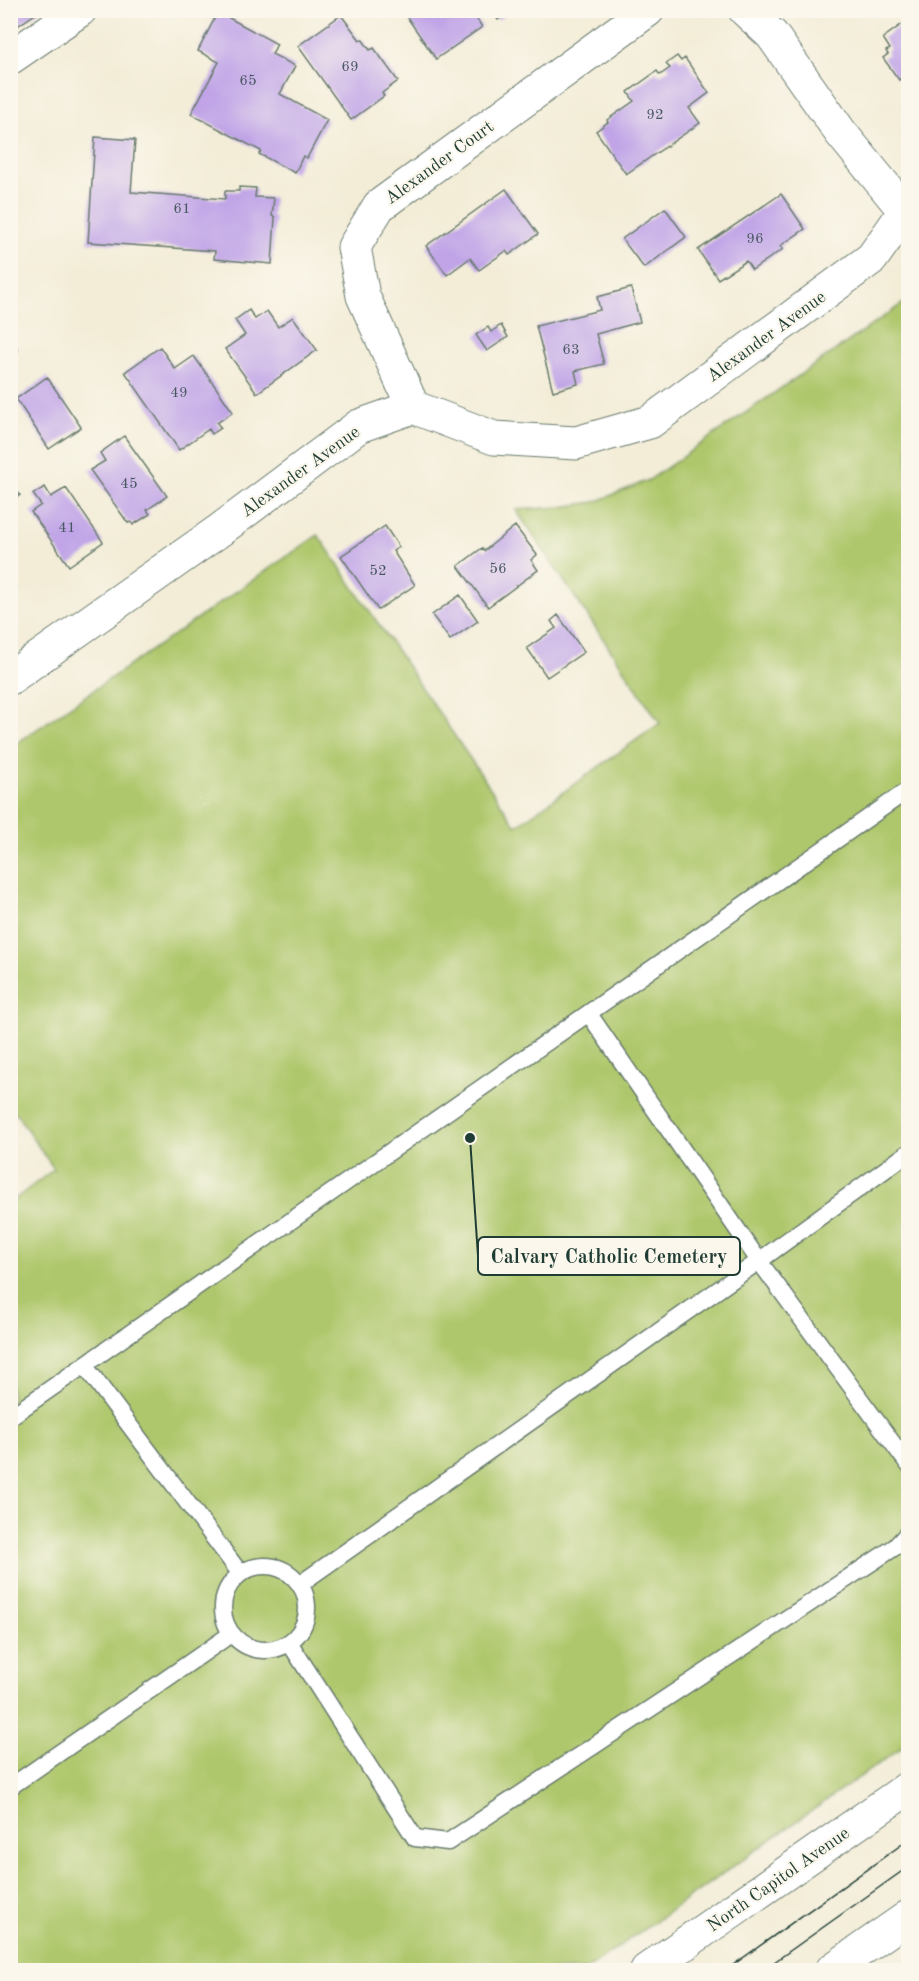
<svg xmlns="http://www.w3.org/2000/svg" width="919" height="1981" viewBox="0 0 919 1981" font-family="'Old Standard TT',serif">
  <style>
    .green { fill: #afc76c; stroke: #678250; stroke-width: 1.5 }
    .building { fill: #c0a4e7 }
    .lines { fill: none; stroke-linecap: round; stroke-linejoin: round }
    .lane-casing { stroke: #697b6d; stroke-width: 19 }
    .street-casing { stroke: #697b6d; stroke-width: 35 }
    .primary-casing { stroke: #697b6d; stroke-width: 35 }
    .lane { stroke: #fff; stroke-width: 16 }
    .street { stroke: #fff; stroke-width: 33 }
    .primary { stroke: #fff; stroke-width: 33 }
    .tram { stroke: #1f3d34; stroke-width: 1.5 }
    .labels { text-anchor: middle; stroke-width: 4.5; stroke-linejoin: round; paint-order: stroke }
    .number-label { font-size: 15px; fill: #475761 }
    .street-label { font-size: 18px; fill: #1f3d34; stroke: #fbf7ec }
    .leader { fill: none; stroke: #1f3d34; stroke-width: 2 }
    .callout-dot { fill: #1f3d34; stroke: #fbf7ec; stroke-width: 2 }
    .callout { fill: #fbf7ec; stroke: #1f3d34; stroke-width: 2 }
    .callout-label { font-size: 20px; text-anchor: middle; font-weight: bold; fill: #1f3d34 }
  </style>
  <rect width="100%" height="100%" fill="#fbf7ec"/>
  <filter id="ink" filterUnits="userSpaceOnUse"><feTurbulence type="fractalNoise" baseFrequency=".0167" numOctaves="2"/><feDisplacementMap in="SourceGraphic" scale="12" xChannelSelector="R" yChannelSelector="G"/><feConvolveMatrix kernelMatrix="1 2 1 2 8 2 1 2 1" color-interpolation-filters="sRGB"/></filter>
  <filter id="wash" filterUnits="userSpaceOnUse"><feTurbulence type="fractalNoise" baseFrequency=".008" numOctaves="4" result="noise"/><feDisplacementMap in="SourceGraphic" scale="24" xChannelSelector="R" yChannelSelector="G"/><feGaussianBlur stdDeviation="1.35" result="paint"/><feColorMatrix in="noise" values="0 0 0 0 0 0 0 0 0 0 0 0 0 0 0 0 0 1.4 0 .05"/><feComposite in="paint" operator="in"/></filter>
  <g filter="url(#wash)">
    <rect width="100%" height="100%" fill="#f3edd8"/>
    <path class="green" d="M 908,300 L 908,1743 L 586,1970 L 11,1970 L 11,1202 L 54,1169 L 11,1106 L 10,748 L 318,535 L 516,826 L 660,723 L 516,510 L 561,507 L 595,502 L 649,480 Z"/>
    <g id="blocks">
      <path class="building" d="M 10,10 L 41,10 L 10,31 Z
        M 402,10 L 471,10 L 482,27 L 436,59 Z
        M 491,10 L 511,10 L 498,20 Z
        M 218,12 L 277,44 L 272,54 L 295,66 L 280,94 L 327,120 L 307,158 L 303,156 L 295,173 L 259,154 L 261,151 L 191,114 L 219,62 L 198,51 Z
        M 341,15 L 360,40 L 362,39 L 370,50 L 374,48 L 398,81 L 382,93 L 384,96 L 351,120 L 298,46 Z
        M 908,20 L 908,84 L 903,76 L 899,80 L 883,58 L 888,54 L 886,51 L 890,49 L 883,38 Z
        M 677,56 L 681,61 L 685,58 L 709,93 L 689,108 L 700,123 L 626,174 L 596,131 L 608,122 L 607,120 L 634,101 L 628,92 L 657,71 L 660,75 L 670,68 L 666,64 Z
        M 95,137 L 135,140 L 131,192 L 225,199 L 225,191 L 239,191 L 239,187 L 256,188 L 255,197 L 274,198 L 272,216 L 275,217 L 272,264 L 214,259 L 215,251 L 88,242 Z
        M 506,189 L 538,234 L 509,255 L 506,251 L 479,270 L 470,258 L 447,275 L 426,246 Z
        M 781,194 L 805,229 L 780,246 L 783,249 L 752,270 L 746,261 L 718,279 L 698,250 Z
        M 665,208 L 686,237 L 644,268 L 622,239 Z
        M 631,288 L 640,322 L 596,334 L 604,364 L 575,371 L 578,384 L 553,391 L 536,326 L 600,310 L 597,297 Z
        M 249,310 L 255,319 L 267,311 L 278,327 L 293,317 L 317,350 L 257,393 L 225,349 L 245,335 L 235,320 Z
        M 501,325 L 508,337 L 487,351 L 476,335 L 488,327 L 491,332 Z
        M 10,337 L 18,350 L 10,354 Z
        M 160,347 L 175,369 L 194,356 L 233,412 L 217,423 L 221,428 L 212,434 L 209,429 L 179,450 L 125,372 Z
        M 47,377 L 81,427 L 49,449 L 16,399 Z
        M 124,436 L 167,496 L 147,510 L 150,514 L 133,525 L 131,522 L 128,523 L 90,470 L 105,461 L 100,453 Z
        M 10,482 L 20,495 L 10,502 Z
        M 45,487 L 51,497 L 66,488 L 103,542 L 69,566 L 31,512 L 41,505 L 33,494 Z
        M 385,526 L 399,547 L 393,551 L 415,585 L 378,610 L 341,556 Z
        M 515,526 L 537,555 L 531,560 L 538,570 L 488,607 L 458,566 L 482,548 L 484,551 Z
        M 460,595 L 478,621 L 450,640 L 432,615 Z
        M 558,615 L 584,652 L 547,677 L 527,648 L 556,628 L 551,621 Z"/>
    </g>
  </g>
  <g filter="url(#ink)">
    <use href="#blocks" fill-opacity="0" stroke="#697b6d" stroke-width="1.5"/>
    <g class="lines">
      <defs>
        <path id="lane" d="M 589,1014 L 759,1261 L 908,1464
          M 85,1366 L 240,1573
          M 10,1417 L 908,790
          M223 1608a42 42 0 1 1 84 0a42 42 0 1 1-84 0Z
          M 300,1584 L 759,1261 L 908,1153
          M 289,1642 L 415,1838 L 448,1842 L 895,1547 L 908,1533
          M 10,1787 L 231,1634"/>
        <path id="street" d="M 745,10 L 772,35 L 841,133 L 905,211
          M 10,58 L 80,10
          M 413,407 L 363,296 L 354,247 L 379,206 L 648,10
          M 10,678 L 220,530 L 359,426 L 413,407 L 494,438 L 576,443 L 650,422 L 872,258 L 908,207"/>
        <path id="primary" d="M 647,1970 L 908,1788
          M 832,1970 L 908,1917"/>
      </defs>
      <use href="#lane" class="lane-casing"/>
      <use href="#street" class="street-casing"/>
      <use href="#primary" class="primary-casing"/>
      <use href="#lane" class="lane"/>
      <use href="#street" class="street"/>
      <use href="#primary" class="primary"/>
      <path class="tram" d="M 726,1970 L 908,1840
        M 763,1970 L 908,1867"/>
    </g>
  </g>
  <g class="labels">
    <g class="number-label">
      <text x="350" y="71">69</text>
      <text x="248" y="85">65</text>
      <text x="655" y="119">92</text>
      <text x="182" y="213">61</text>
      <text x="755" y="243">96</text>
      <text x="571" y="354">63</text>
      <text x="179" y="397">49</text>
      <text x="129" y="488">45</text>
      <text x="67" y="532">41</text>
      <text x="498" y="573">56</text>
      <text x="378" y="575">52</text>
    </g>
    <g class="street-label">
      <text transform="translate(439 162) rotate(-36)" y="6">Alexander Court</text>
      <text transform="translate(766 336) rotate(-36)" y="6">Alexander Avenue</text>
      <text transform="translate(300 471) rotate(-36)" y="6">Alexander Avenue</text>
      <text transform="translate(778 1879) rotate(-35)" y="6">North Capitol Avenue</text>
    </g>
  </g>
  <path class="leader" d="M470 1138L478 1256"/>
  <circle class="callout-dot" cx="470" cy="1138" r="6"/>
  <rect class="callout" x="478" y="1237" width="262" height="38" rx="6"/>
  <g class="callout-label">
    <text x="609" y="1263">Calvary Catholic Cemetery</text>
  </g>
  <rect width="919" height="1981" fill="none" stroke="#fbf7ec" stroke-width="36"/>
</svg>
